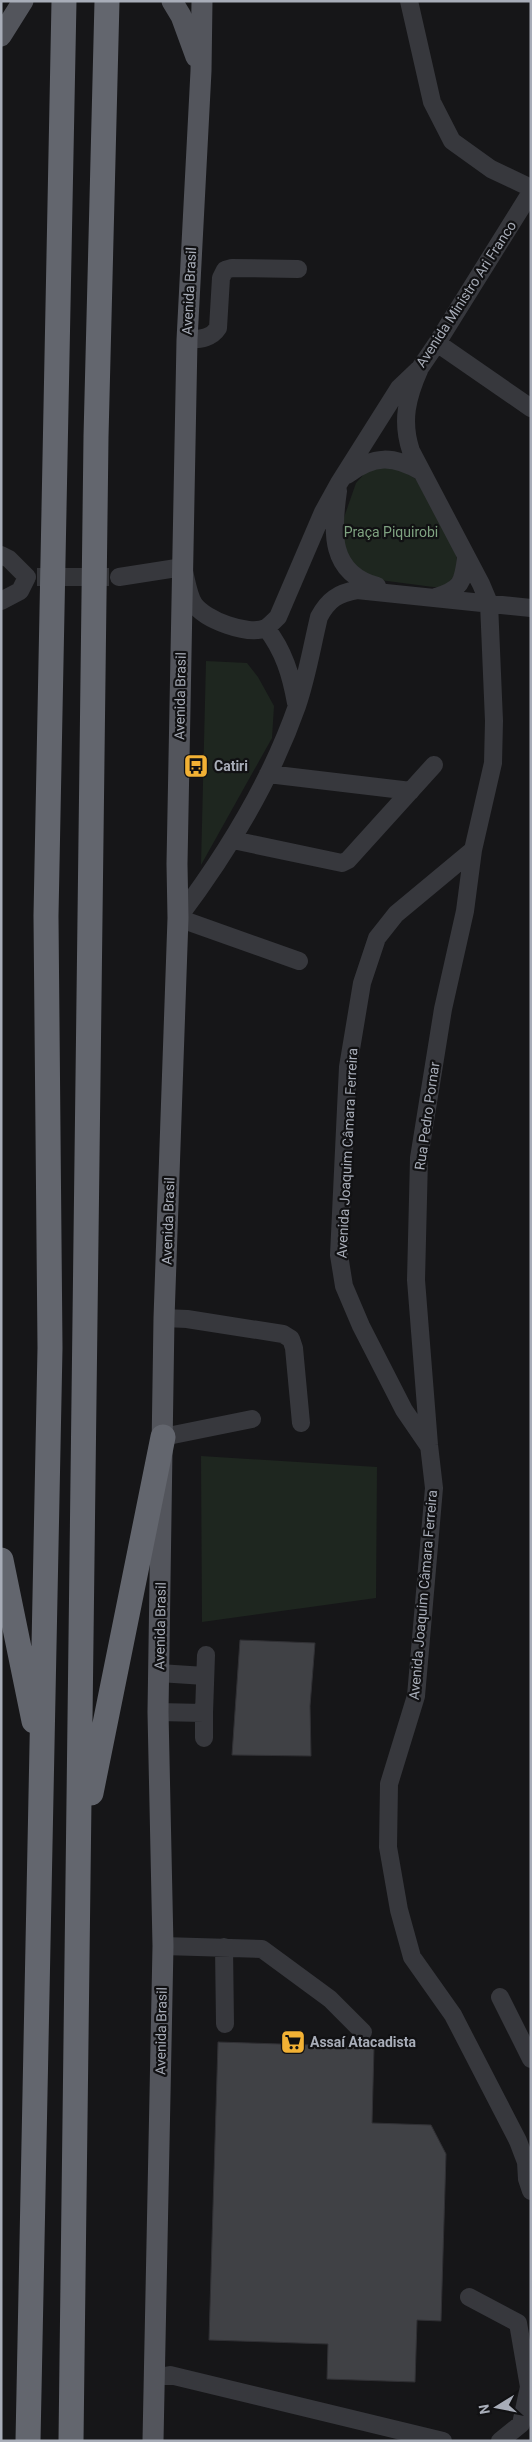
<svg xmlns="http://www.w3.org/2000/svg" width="532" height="2442" viewBox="0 0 532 2442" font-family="Roboto,sans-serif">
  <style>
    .green { fill: #1e261f }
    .building { fill: #404145; stroke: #303034 }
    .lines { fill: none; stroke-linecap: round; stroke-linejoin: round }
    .minor-tunnel { stroke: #333438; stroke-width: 18; stroke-dasharray: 18 9; stroke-linecap: butt }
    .minor { stroke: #37383d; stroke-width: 18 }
    .major { stroke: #53555c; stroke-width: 21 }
    .highway { stroke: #63666e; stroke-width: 25 }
    .labels { text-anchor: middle; stroke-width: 4.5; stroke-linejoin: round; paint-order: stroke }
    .street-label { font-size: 14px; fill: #a8adb8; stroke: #111113 }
    .park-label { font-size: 14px; fill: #7fa381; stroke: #111113 }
    .poi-label { font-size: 14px; font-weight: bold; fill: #a8adb8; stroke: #111113; text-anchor: start }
  </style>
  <rect width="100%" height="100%" fill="#161618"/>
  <path class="green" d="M 376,467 C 393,468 407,470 420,483 L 456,553 C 459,569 455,580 441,588 L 372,579 L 348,562 L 341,526 L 356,483 L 365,473 Z
    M 206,661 L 247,663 L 258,677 L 274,706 L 272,738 L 201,865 Z
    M 201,1456 L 377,1467 L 376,1598 L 202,1622 Z"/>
  <path class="building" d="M 240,1640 L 315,1643 L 310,1706 L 311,1756 L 232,1755 Z
    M 218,2042 L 374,2047 L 372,2123 L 431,2125 L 446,2154 L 441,2321 L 417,2320 L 415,2382 L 327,2379 L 328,2344 L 209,2340 Z"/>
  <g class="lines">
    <path class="minor-tunnel" d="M 37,577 L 119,577"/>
    <path class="minor" d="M 409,1 L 432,102 L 452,141 L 491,169 L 531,188
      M 187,340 C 199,339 211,339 218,328 L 221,278 L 225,270 L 232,268 L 298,269
      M 437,343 L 531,408
      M 420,368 C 407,397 401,421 411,451 L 481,584 L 489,603 L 494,721 L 493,763 L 473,850 L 465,911 L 443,1009 L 419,1158 L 416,1280 L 429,1445 L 434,1488 L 416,1696 L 389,1784 L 388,1847 L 399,1910 L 412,1957 L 453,2015 L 518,2141 L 526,2162 L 527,2179 L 531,2191
      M 347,475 C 374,455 393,455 422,472
      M 338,491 C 332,532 329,573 377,586
      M 1,555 L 9,559 L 27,577
      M 119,577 L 183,567 C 186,578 188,595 194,604 C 205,620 248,636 266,628 C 270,625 275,620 278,617 L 323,512 L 339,483 L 399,388 L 420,368 L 437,343 L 531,192
      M 436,597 C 461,589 463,583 466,558
      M 1,601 L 20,591 L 27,577
      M 266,628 C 284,651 291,675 296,703
      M 268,774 L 411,791
      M 233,840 L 342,863 L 348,860 L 434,765
      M 299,961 L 178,918 C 227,853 270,783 297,706 C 307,677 312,646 319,617 C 328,600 338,593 357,590 L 531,608
      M 164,1318 L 187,1319 L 283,1334 L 291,1339 L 294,1348 L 301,1423
      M 163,1437 L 252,1419
      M 428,1445 L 404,1410 L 361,1326 L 344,1286 L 339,1255 L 348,1067 L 362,983 L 377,938 L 396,914 L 473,850
      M 159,1673 L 205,1676
      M 158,1712 L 204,1713 L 204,1738
      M 204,1713 L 206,1655
      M 163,1946 L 262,1949 L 330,1999 L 363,2032
      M 224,1947 L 225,2024
      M 500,1997 L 531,2059
      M 469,2297 L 518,2323 L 529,2387 L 521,2424 L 500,2441
      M 153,2378 L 170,2375 L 443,2441"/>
    <path class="major" d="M 172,1 L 181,16 L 196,57
      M 1,36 L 23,1
      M 153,2441 L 163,1946 L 158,1712 L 164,1318 L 178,918 L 177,864 L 187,340 L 201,71 L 202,1"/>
    <path class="highway" d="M 1,1560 L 34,1721
      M 91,1793 L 163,1437
      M 28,2441 L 50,1348 L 46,916 L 64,1
      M 71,2441 L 96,437 L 107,1"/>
  </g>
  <defs>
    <symbol id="bus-square" viewBox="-11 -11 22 22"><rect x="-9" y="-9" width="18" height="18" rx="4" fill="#f2b134" stroke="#111113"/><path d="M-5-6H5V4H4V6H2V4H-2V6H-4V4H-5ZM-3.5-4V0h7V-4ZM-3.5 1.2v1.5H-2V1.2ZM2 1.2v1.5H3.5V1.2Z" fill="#111"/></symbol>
    <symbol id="supermarket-square" viewBox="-11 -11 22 22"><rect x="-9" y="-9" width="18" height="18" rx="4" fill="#f2b134" stroke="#111113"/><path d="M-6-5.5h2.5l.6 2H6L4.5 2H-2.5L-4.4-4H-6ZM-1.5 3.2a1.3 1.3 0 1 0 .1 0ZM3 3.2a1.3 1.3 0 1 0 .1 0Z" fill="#111"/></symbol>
  </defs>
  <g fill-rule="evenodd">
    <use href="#bus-square" x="182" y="752" width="28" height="28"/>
    <use href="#supermarket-square" x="279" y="2028" width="28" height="28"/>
  </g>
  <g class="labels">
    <g class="street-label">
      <text transform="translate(189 291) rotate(-87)" y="5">Avenida Brasil</text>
      <text transform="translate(466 294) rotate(-57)" y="5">Avenida Ministro Ari Franco</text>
      <text transform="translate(180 696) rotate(-89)" y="5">Avenida Brasil</text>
      <text transform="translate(427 1116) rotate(-82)" y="5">Rua Pedro Pornar</text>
      <text transform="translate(347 1153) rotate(-87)" y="5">Avenida Joaquim Câmara Ferreira</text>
      <text transform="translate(168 1221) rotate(-88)" y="5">Avenida Brasil</text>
      <text transform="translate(423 1595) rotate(-85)" y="5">Avenida Joaquim Câmara Ferreira</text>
      <text transform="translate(160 1626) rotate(-89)" y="5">Avenida Brasil</text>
      <text transform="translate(161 2031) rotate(-89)" y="5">Avenida Brasil</text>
    </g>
    <g class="park-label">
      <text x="391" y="537">Praça Piquirobi</text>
    </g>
    <g class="poi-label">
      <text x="214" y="771">Catiri</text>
      <text x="310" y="2047">Assaí Atacadista</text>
    </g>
  </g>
  <rect width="532" height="2442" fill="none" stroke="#a8adb8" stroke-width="5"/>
  <g transform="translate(497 2407) rotate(260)" stroke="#111113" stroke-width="4" paint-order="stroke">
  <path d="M0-4L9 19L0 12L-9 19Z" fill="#a8adb8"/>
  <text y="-8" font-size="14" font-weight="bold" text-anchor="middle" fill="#a8adb8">N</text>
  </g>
</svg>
